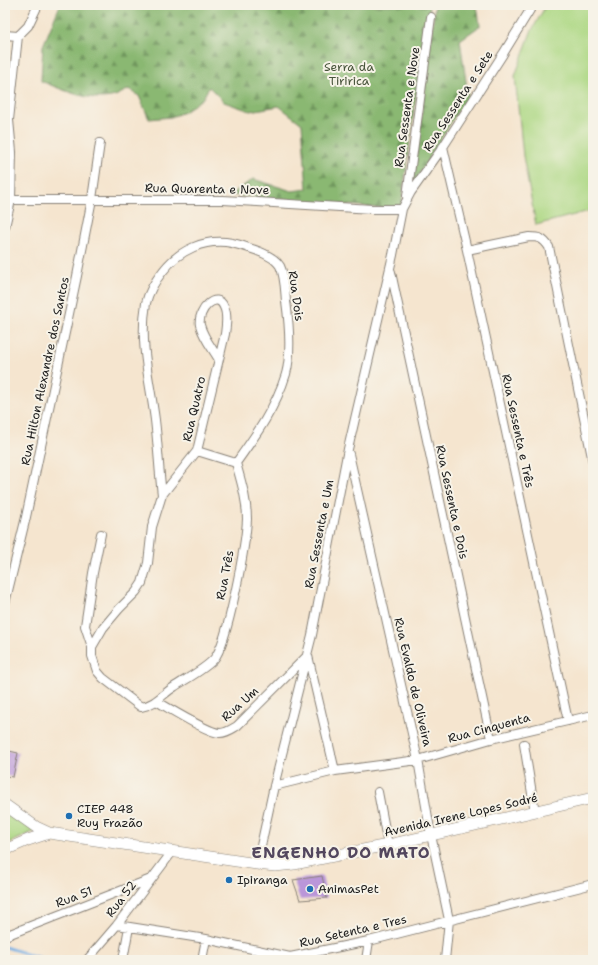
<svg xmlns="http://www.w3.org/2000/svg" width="598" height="965" viewBox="0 0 598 965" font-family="'Shantell Sans',sans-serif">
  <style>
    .green { fill: #add884; stroke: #647a50 }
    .forest { fill: url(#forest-firs); stroke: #536a47 }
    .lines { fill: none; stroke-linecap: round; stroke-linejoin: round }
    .stream { stroke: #73afe5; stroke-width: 2.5 }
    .building { fill: #ba96d9 }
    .street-casing { stroke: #888076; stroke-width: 10 }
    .secondary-casing { stroke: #888076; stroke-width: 12 }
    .street { stroke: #fff; stroke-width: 8 }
    .secondary { stroke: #fff; stroke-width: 11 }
    .poi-dot { fill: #1f6fb2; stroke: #f7f3e8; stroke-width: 1.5 }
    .labels { text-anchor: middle; stroke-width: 4; stroke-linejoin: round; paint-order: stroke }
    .park-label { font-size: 12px; fill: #48543b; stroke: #f7f3e8 }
    .street-label { font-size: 12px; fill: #1c1c1c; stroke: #f7f3e8 }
    .poi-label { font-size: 12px; fill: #1c1c1c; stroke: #f7f3e8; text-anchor: start }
    .district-label { font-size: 16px; font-weight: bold; letter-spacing: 1px; fill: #53475e; stroke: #f7f3e8 }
  </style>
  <defs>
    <pattern id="forest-firs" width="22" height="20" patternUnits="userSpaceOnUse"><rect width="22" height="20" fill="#8ab872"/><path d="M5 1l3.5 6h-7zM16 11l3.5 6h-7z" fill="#70955d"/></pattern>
  </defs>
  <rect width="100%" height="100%" fill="#f7f3e8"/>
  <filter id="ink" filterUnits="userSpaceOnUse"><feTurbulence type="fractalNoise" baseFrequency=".025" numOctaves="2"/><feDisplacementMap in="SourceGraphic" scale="8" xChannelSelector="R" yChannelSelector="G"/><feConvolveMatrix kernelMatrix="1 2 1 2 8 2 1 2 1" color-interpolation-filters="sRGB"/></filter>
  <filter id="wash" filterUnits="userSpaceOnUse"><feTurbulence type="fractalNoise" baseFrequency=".012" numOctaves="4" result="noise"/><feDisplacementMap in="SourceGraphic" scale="16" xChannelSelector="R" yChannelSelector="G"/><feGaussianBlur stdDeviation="0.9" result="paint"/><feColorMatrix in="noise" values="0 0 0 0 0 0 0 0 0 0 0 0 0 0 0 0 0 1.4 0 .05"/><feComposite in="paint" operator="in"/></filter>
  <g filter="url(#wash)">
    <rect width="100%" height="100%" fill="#f5e5cf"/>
    <path class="green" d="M 546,5 L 593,5 L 593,210 L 536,225 L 523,156 L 515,76 L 531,32 Z
      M 5,809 L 37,830 L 5,845 Z"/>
    <path class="forest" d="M 60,5 L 430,5 L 423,44 L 401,207 L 394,209 L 230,195 L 253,179 L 292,191 L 307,189 L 302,124 L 279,106 L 250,111 L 224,102 L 209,87 L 203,98 L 184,112 L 171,117 L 149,119 L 139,96 L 129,89 C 125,91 120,94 115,96 C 90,103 63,90 41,81 L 43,46 Z
      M 435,5 L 477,5 L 480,26 L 460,40 L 468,95 L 413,184 Z"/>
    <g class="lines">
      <path class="stream" d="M 5,947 L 48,960"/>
    </g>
    <g id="blocks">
      <path class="building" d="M 5,750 L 18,753 L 13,777 L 5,776 Z
        M 322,876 L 327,898 L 300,900 L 293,880 Z"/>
    </g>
  </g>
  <g filter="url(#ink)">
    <use href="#blocks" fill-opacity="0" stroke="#888076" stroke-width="1"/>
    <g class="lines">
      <defs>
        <path id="street" d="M 5,35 L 18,36
          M 18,36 L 28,26 L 38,5
          M 443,147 L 467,250 L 568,721
          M 407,196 L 431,17
          M 5,200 L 223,200 L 372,209 L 402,209
          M 5,227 L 11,200 L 12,152 L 9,120 L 18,36
          M 467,250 L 529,237 C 539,237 543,238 549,247 L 593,462
          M 391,272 L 491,739
          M 197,451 L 236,463 C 241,481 247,500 247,519 C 246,543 228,643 214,659 C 205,669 186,679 174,687 C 163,694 155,705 141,707 L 103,678 L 97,671 L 92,656 L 92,647 L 103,628 L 119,609 L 136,592 L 142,583 L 148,563 L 152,527 L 162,495 L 197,451 L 225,334 C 226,326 228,315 224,307 C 217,290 197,310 200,325 C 203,337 212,348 218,358
          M 349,454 L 418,760 L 431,835 L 449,920 L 445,960
          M 162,495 C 159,470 158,445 155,420 C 150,381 139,343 146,303 C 149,291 155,281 163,271 C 179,250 205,238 232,243 C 237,244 243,246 249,248 C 259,251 274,256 280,266 C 285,276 285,291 286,301 C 289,323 292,352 286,374 C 276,407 256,435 236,463
          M 5,603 L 26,517 L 77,276 L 92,199 L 100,143
          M 92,647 L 85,626 L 93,573 L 101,534
          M 308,656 L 335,771
          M 156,701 C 169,708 208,733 220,733 C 227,733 232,729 237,726 L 307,656
          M 524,744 L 535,812
          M 274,786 L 335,771 L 418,760 L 491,739 L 593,715
          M 378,792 L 388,845
          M 257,864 L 274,786 L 312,635 L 348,449 L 393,255 L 402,209 L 411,192 L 443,147 L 503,54 L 533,5
          M 117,925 L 206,939 L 290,957 L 369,941 L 593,884
          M 5,936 L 151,879
          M 87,960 L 117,925 L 172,852
          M 123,960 L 129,927
          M 202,960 L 206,939
          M 366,960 L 369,941"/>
        <path id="secondary" d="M 5,805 L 36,827 L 49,833
          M 5,850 L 28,840 L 49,833 L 257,864 L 275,866 L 294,864 L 388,845 L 593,798"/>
      </defs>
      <use href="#street" class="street-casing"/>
      <use href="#secondary" class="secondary-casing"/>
      <use href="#street" class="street"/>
      <use href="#secondary" class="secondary"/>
    </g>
  </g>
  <g class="poi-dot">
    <circle cx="69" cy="816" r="4"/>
    <circle cx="229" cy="880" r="4"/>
    <circle cx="310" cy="889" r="4"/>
  </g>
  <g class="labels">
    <g class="park-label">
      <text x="349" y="71">Serra da<tspan x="349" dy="14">Tiririca</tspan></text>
    </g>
    <g class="street-label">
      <text transform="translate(458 101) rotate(-57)" y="4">Rua Sessenta e Sete</text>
      <text transform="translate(407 107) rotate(-82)" y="4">Rua Sessenta e Nove</text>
      <text transform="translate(207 189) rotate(1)" y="4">Rua Quarenta e Nove</text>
      <text transform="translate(296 296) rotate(82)" y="4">Rua Dois</text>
      <text transform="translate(45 371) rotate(-78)" y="4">Rua Hilton Alexandre dos Santos</text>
      <text transform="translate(194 409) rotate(-77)" y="4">Rua Quatro</text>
      <text transform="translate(518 431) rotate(78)" y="4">Rua Sessenta e Três</text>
      <text transform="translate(452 502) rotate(78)" y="4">Rua Sessenta e Dois</text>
      <text transform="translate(319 534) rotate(-79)" y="4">Rua Sessenta e Um</text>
      <text transform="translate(225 575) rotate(-79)" y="4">Rua Três</text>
      <text transform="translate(413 682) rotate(77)" y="4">Rua Evaldo de Oliveira</text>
      <text transform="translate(240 704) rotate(-42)" y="4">Rua Um</text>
      <text transform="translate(489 728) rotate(-15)" y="4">Rua Cinquenta</text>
      <text transform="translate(461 815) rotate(-13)" y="4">Avenida Irene Lopes Sodré</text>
      <text transform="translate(74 897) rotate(-21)" y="4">Rua 51</text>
      <text transform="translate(121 899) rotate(-53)" y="4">Rua 52</text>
      <text transform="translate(353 931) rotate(-13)" y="4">Rua Setenta e Tres</text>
    </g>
    <g class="poi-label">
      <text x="77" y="813">CIEP 448<tspan x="77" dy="14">Ruy Frazão</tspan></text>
      <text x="237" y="884">Ipiranga</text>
      <text x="318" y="893">AnimasPet</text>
    </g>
    <g class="district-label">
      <text x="341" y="858">ENGENHO DO MATO</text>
    </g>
  </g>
  <rect width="598" height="965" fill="none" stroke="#f7f3e8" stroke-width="20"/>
</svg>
